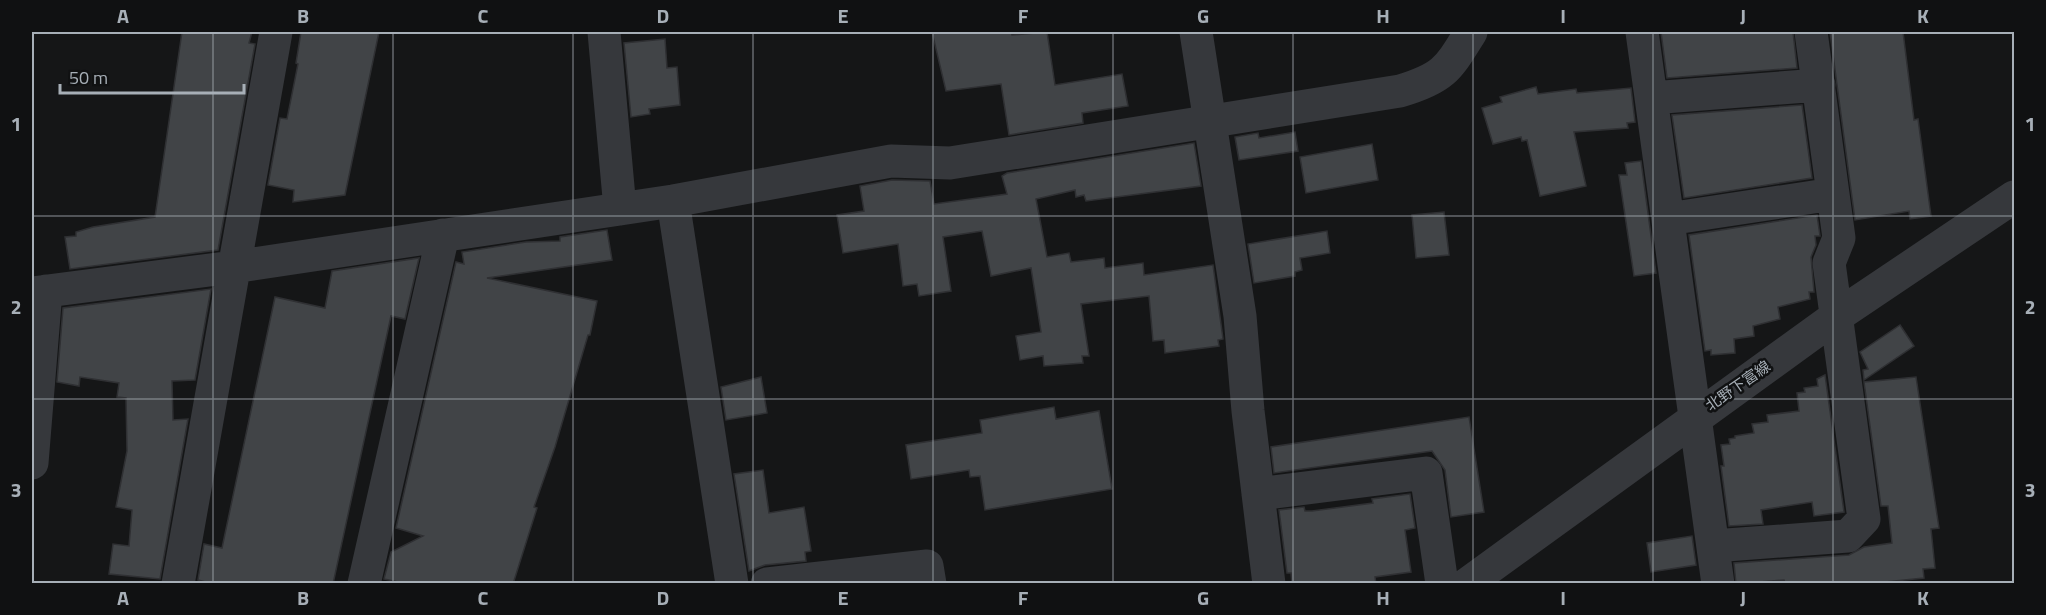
<svg xmlns="http://www.w3.org/2000/svg" width="2046" height="615" viewBox="0 0 2046 615" font-family="'Titillium Web','Noto Sans JP',sans-serif">
  <style>
    .building { fill: #414447; stroke: #2f3033; stroke-width: 1.5 }
    .lines { fill: none; stroke-linecap: round; stroke-linejoin: round }
    .minor { stroke: #36383c; stroke-width: 33 }
    .grid { fill: none; stroke: #a7afb7; stroke-width: 1.5; stroke-opacity: 0.55 }
    .labels { text-anchor: middle; stroke-width: 5; stroke-linejoin: round; paint-order: stroke }
    .street-label { font-size: 15px; fill: #a7afb7; stroke: #101112 }
    .neatline { fill: none; stroke: #a7afb7; stroke-width: 2 }
    .grid-label { font-size: 20px; text-anchor: middle; font-weight: bold; fill: #a7afb7 }
  </style>
  <rect width="100%" height="100%" fill="#151617"/>
  <path class="building" d="M 182,32 L 252,32 L 249,43 L 255,44 L 218,250 L 70,269 L 65,237 L 76,236 L 76,232 L 93,227 L 155,217 Z
    M 301,32 L 379,32 L 345,195 L 293,202 L 294,190 L 268,185 L 280,118 L 287,119 L 298,64 L 296,63 Z
    M 932,32 L 1011,32 L 1012,35 L 1047,32 L 1055,85 L 1122,74 L 1128,106 L 1082,113 L 1083,123 L 1009,135 L 1001,84 L 946,91 Z
    M 1661,32 L 1793,32 L 1797,68 L 1667,78 Z
    M 1830,32 L 1903,32 L 1914,120 L 1918,119 L 1931,216 L 1910,219 L 1909,211 L 1855,220 Z
    M 665,39 L 667,68 L 677,67 L 680,105 L 649,109 L 650,114 L 631,117 L 624,43 Z
    M 1536,87 L 1538,94 L 1576,89 L 1577,93 L 1631,88 L 1635,122 L 1627,123 L 1628,128 L 1574,132 L 1586,186 L 1540,196 L 1527,140 L 1522,141 L 1521,137 L 1493,144 L 1482,108 L 1502,102 L 1500,97 Z
    M 1802,105 L 1812,178 L 1684,198 L 1672,115 Z
    M 1295,132 L 1298,151 L 1239,160 L 1235,137 L 1258,133 L 1259,138 Z
    M 1194,143 L 1201,186 L 1086,201 L 1084,195 L 1076,197 L 1075,190 L 1036,199 L 1047,257 L 1069,253 L 1071,262 L 1104,258 L 1105,268 L 1143,263 L 1144,275 L 1213,265 L 1223,339 L 1218,340 L 1219,346 L 1165,353 L 1164,340 L 1153,341 L 1149,296 L 1081,304 L 1089,356 L 1082,356 L 1083,363 L 1044,366 L 1043,356 L 1020,360 L 1016,336 L 1041,332 L 1031,268 L 991,276 L 982,231 L 943,237 L 951,291 L 919,296 L 917,284 L 903,286 L 898,244 L 843,253 L 837,215 L 864,211 L 860,186 L 892,180 L 930,181 L 934,204 L 1007,194 L 1002,176 L 1007,173 Z
    M 1372,144 L 1378,180 L 1306,193 L 1300,157 Z
    M 1641,161 L 1656,273 L 1634,276 L 1619,175 L 1627,175 L 1625,163 Z
    M 1444,212 L 1449,255 L 1416,258 L 1412,215 Z
    M 1817,215 L 1820,236 L 1815,236 L 1816,245 L 1811,257 L 1814,292 L 1809,292 L 1810,299 L 1778,307 L 1780,319 L 1753,326 L 1754,336 L 1734,339 L 1735,353 L 1711,355 L 1711,350 L 1705,351 L 1689,235 Z
    M 607,230 L 612,260 L 487,278 L 597,301 L 590,335 L 588,335 L 555,447 L 534,507 L 537,508 L 513,584 L 407,584 L 384,579 L 391,552 L 423,536 L 396,528 L 456,262 L 464,264 L 462,252 L 526,242 L 560,241 L 560,237 Z
    M 1327,231 L 1330,253 L 1300,258 L 1302,270 L 1295,272 L 1295,276 L 1254,283 L 1248,244 Z
    M 419,258 L 405,319 L 391,316 L 333,584 L 213,584 L 198,580 L 204,544 L 222,548 L 275,297 L 325,308 L 332,271 Z
    M 211,289 L 195,380 L 172,381 L 173,420 L 188,419 L 160,579 L 109,574 L 113,544 L 129,546 L 132,510 L 116,507 L 127,451 L 126,398 L 117,397 L 119,383 L 80,377 L 79,386 L 57,382 L 63,308 Z
    M 1900,325 L 1914,346 L 1864,380 L 1863,370 L 1868,369 L 1860,352 Z
    M 1825,375 L 1844,512 L 1814,516 L 1812,502 L 1761,510 L 1763,524 L 1729,526 L 1721,466 L 1724,466 L 1721,445 L 1730,444 L 1729,439 L 1735,438 L 1735,436 L 1754,433 L 1752,424 L 1768,422 L 1767,415 L 1799,411 L 1797,393 L 1805,392 L 1804,388 L 1818,386 L 1817,379 Z
    M 761,377 L 767,413 L 726,420 L 721,387 Z
    M 1916,377 L 1939,528 L 1931,529 L 1935,568 L 1923,569 L 1924,578 L 1885,582 L 1785,584 L 1784,580 L 1736,584 L 1734,563 L 1849,555 L 1864,547 L 1892,543 L 1888,506 L 1881,506 L 1864,382 Z
    M 1054,407 L 1056,419 L 1099,411 L 1112,489 L 985,510 L 980,476 L 970,477 L 969,470 L 911,479 L 906,445 L 982,433 L 980,420 Z
    M 1469,417 L 1484,512 L 1451,517 L 1445,470 L 1432,451 L 1274,473 L 1271,447 Z
    M 763,470 L 769,513 L 804,507 L 811,551 L 805,552 L 806,561 L 765,565 L 749,571 L 734,474 Z
    M 1410,494 L 1415,528 L 1405,530 L 1411,572 L 1375,577 L 1376,584 L 1292,584 L 1291,573 L 1287,573 L 1279,510 L 1304,507 L 1305,511 L 1312,511 L 1373,503 L 1372,499 Z
    M 1692,536 L 1696,565 L 1651,572 L 1647,543 Z"/>
  <g class="lines">
    <path class="minor" d="M 604,32 L 620,209
      M 1196,32 L 1240,316 L 1248,411 L 1269,584
      M 1642,32 L 1718,584
      M 1651,98 L 1819,85
      M 673,201 L 732,584
      M 1668,219 L 1833,194
      M 32,293 L 233,267 L 673,201 L 891,161 L 950,163 L 1400,91 C 1444,78 1448,69 1471,32
      M 32,463 L 46,291
      M 1258,494 L 1426,473 L 1442,584
      M 1713,546 L 1848,536 L 1864,519 L 1829,263 L 1839,238 L 1811,32
      M 178,584 L 276,32
      M 364,584 L 443,235
      M 767,584 L 927,566 L 930,584
      M 1467,584 L 1834,318 L 2014,197"/>
  </g>
  <path class="grid" d="M 213,32 L 213,584M 393,32 L 393,584M 573,32 L 573,584M 753,32 L 753,584M 933,32 L 933,584M 1113,32 L 1113,584M 1293,32 L 1293,584M 1473,32 L 1473,584M 1653,32 L 1653,584M 1833,32 L 1833,584M 32,216 L 2014,216M 32,399 L 2014,399"/>
  <g class="labels">
    <g class="street-label">
      <text transform="translate(1738 386) rotate(-35)" y="5">北野下富線</text>
    </g>
  </g>
  <rect width="2046" height="615" fill="none" stroke="#101112" stroke-width="66"/>
  <path d="M60 84v9h184v-9" fill="none" stroke="#a7afb7" stroke-width="3"/>
  <text x="69" y="84" font-size="18" fill="#a7afb7" stroke="#101112" stroke-width="4.5" paint-order="stroke">50 m</text>
  <rect x="33" y="33" width="1980" height="549" class="neatline"/>
  <g class="grid-label">
    <text x="123" y="23">A</text>
    <text x="303" y="23">B</text>
    <text x="483" y="23">C</text>
    <text x="663" y="23">D</text>
    <text x="843" y="23">E</text>
    <text x="1023" y="23">F</text>
    <text x="1203" y="23">G</text>
    <text x="1383" y="23">H</text>
    <text x="1563" y="23">I</text>
    <text x="1743" y="23">J</text>
    <text x="1923" y="23">K</text>
    <text x="16" y="131">1</text>
    <text x="2030" y="131">1</text>
    <text x="16" y="314">2</text>
    <text x="2030" y="314">2</text>
    <text x="16" y="497">3</text>
    <text x="2030" y="497">3</text>
    <text x="123" y="605">A</text>
    <text x="303" y="605">B</text>
    <text x="483" y="605">C</text>
    <text x="663" y="605">D</text>
    <text x="843" y="605">E</text>
    <text x="1023" y="605">F</text>
    <text x="1203" y="605">G</text>
    <text x="1383" y="605">H</text>
    <text x="1563" y="605">I</text>
    <text x="1743" y="605">J</text>
    <text x="1923" y="605">K</text>
  </g>
</svg>
